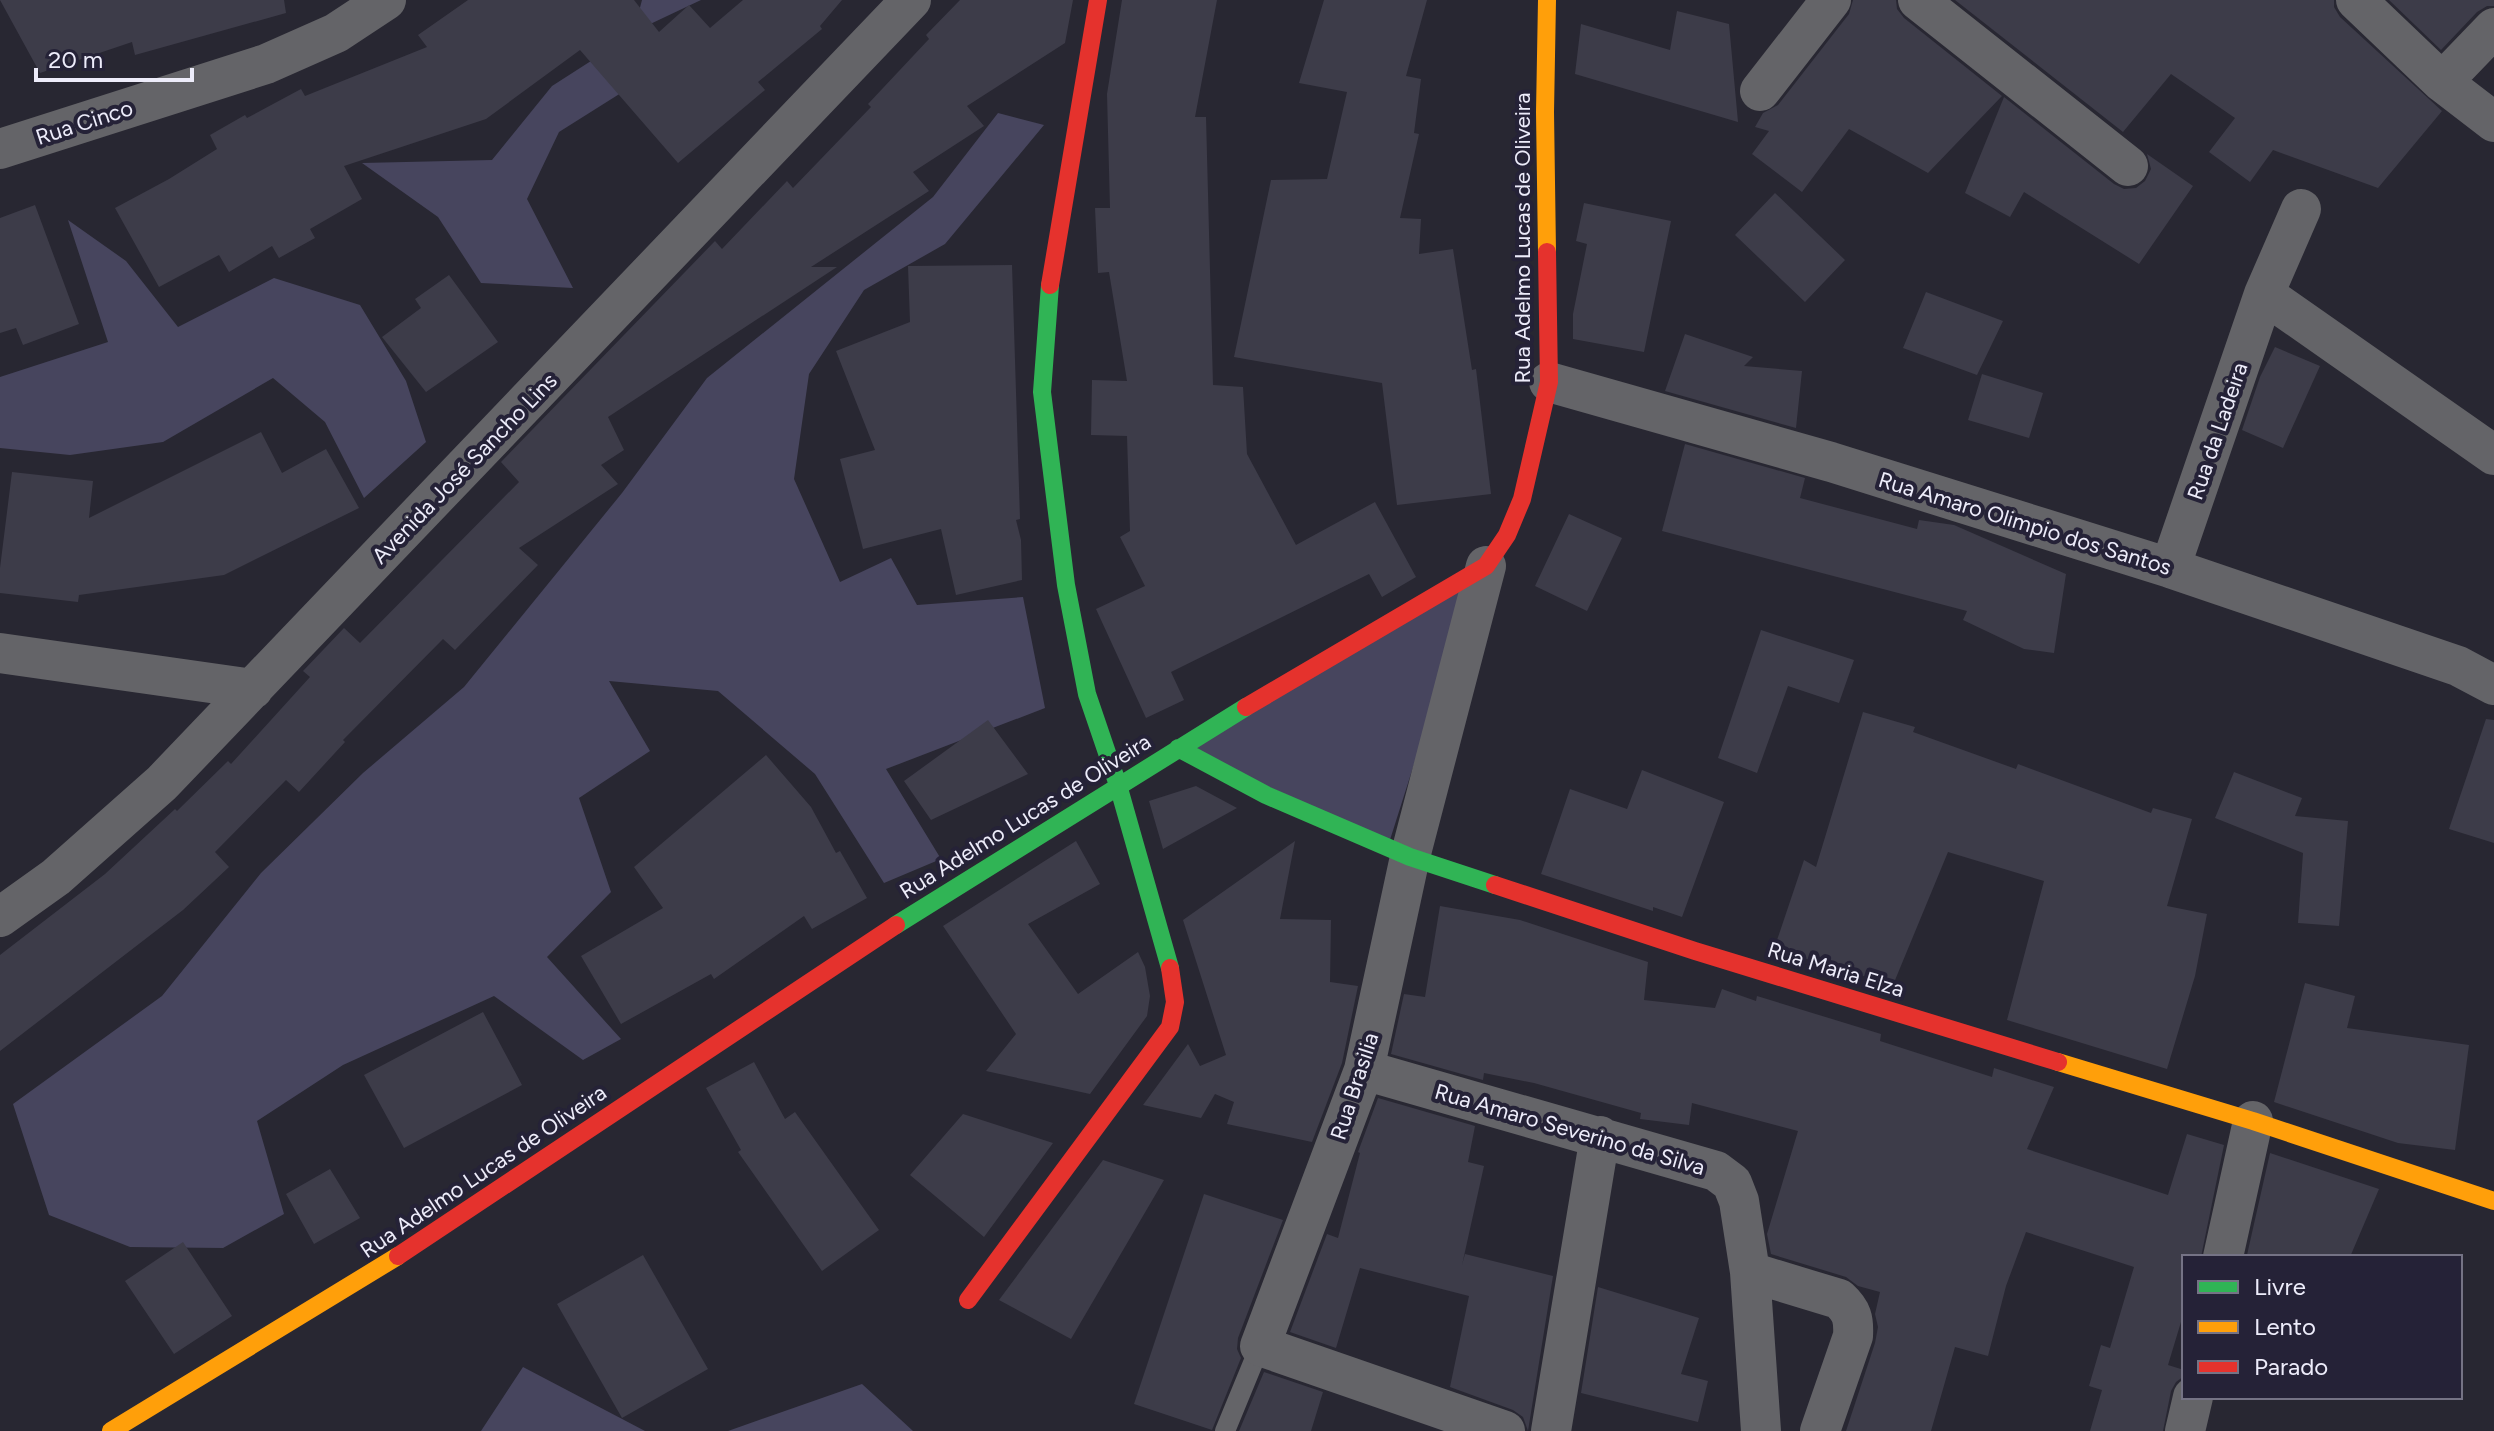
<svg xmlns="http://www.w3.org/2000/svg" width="2494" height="1431" viewBox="0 0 2494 1431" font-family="Figtree,sans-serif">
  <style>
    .green { fill: #47455e }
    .building { fill: #3d3c49 }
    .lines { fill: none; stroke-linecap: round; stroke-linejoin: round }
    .lane { stroke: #646468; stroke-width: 20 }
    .street { stroke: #646468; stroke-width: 40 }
    .fast { stroke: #30b455; stroke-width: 18 }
    .slow { stroke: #ff9f0a; stroke-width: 18 }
    .jam { stroke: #e5322d; stroke-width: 18 }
    .labels { text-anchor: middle; stroke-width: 8; stroke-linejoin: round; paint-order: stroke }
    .street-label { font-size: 22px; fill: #edecfa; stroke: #252237 }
  </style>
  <rect width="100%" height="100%" fill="#282732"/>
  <path class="green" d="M 642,0 L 701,0 L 646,26 L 640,81 L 559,132 L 527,199 L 573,288 L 481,283 L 438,217 L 362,163 L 492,160 L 552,86 L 633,34 Z
    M 998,113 L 1044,125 L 945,244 L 864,290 L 809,374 L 794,479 L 840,582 L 891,558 L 917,605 L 1023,597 L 1045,708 L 886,769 L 941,859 L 884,883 L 815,774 L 718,691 L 609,681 L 650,751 L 579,798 L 611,892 L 547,957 L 621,1039 L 583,1060 L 494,996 L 343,1065 L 257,1121 L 284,1214 L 223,1248 L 130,1247 L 49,1215 L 13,1104 L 162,996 L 261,873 L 363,773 L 464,687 L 622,493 L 707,378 L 933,197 Z
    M 68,220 L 126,261 L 178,327 L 274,278 L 360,305 L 406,381 L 426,442 L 364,498 L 325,422 L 273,378 L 163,442 L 70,455 L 0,448 L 0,377 L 108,342 Z
    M 1473,578 L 1389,843 L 1188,749 Z
    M 523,1367 L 645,1431 L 481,1431 Z
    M 862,1384 L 913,1431 L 728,1431 Z"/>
  <path class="building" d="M 0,0 L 284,0 L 286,13 L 135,55 L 132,42 L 40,73 Z
    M 468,0 L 634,0 L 659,32 L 689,5 L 710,28 L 743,0 L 842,0 L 820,26 L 822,29 L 758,82 L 765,90 L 678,163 L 580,50 L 486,119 L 344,166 L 362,199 L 310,229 L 315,238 L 279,258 L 272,246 L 229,272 L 219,255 L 159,287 L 115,208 L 169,179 L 217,149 L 210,135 L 245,115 L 247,118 L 301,89 L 305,96 L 427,47 L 418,35 Z
    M 960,0 L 1073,0 L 1065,43 L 967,106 L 984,126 L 913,172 L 929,191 L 811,267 L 837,267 L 608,417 L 624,450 L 601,465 L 618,484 L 519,548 L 538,565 L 455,650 L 443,639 L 343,740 L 345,742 L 299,792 L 286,780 L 215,852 L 229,867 L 183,910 L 0,1051 L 0,955 L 105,874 L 175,809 L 177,811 L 228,761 L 231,764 L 310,677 L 303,671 L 344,628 L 360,643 L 519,482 L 501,462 L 715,241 L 722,249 L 787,181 L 793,188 L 871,107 L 868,104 L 929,39 L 926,35 Z
    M 1122,0 L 1217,0 L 1195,117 L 1206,117 L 1213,385 L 1243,387 L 1247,454 L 1296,545 L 1375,502 L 1416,577 L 1382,597 L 1369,574 L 1171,672 L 1184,700 L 1146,718 L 1096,609 L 1145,586 L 1120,537 L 1130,531 L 1127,436 L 1091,435 L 1092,380 L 1127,381 L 1109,272 L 1098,273 L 1095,208 L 1110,208 L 1107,94 Z
    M 1324,0 L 1427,0 L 1406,76 L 1421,79 L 1414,133 L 1419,134 L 1400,218 L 1421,219 L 1419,254 L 1453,249 L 1472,370 L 1476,369 L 1491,494 L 1397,505 L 1382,383 L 1234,357 L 1271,180 L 1327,179 L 1347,92 L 1299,83 Z
    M 1853,0 L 1896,0 L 1897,9 L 1904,18 L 2002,96 L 1928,173 L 1849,129 L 1802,192 L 1752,154 L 1769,131 L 1755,127 L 1763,113 L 1778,105 L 1849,14 Z
    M 1955,0 L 2334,0 L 2334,7 L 2340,17 L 2442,111 L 2378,188 L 2273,150 L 2250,182 L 2209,152 L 2235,118 L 2171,74 L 2123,132 Z
    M 2389,0 L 2494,0 L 2494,6 L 2487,6 L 2477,12 L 2441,50 Z
    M 1677,11 L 1729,24 L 1738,122 L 1575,74 L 1581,24 L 1670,50 Z
    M 2004,97 L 2114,184 L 2124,189 L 2136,188 L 2145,181 L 2151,169 L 2147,154 L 2193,186 L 2139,264 L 2024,192 L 2010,217 L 1965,193 Z
    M 1775,193 L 1845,260 L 1805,302 L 1735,235 Z
    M 1584,203 L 1671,221 L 1644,352 L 1573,339 L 1573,314 L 1587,244 L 1576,241 Z
    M 35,205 L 79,324 L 23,345 L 16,328 L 0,333 L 0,218 Z
    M 1012,265 L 1020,519 L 1016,520 L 1021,540 L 1022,580 L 956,595 L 941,529 L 863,549 L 840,459 L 875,450 L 836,351 L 910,322 L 908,266 Z
    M 449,275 L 498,342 L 426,392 L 382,337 L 421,308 L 415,299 Z
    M 1926,292 L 2003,321 L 1977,375 L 1903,348 Z
    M 1685,334 L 1753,357 L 1744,366 L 1802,371 L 1796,428 L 1665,391 Z
    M 2275,347 L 2320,366 L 2283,448 L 2242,430 L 2260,377 Z
    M 1982,374 L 2043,393 L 2029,438 L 1968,420 Z
    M 261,432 L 282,473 L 326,449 L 359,508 L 224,575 L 79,595 L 78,602 L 0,593 L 0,568 L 12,472 L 93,481 L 89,518 Z
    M 1685,444 L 1805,478 L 1800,498 L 1917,529 L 1919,520 L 1954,525 L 2066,574 L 2054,653 L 2024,649 L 1963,620 L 1967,611 L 1662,531 Z
    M 1569,514 L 1622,538 L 1587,611 L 1535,586 Z
    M 1761,630 L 1854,660 L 1839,703 L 1788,686 L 1757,773 L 1718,758 Z
    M 1863,712 L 1915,727 L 1913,732 L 2016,769 L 2018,764 L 2151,813 L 2153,808 L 2192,819 L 2167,906 L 2207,914 L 2195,976 L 2167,1069 L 2007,1020 L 2044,881 L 1948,852 L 1893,985 L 1774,949 L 1804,860 L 1816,867 Z
    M 2486,719 L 2494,720 L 2494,843 L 2449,829 Z
    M 988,720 L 1028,774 L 931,820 L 904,781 Z
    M 766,755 L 811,807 L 836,853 L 840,851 L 867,898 L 812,929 L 804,916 L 714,979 L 711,974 L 621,1024 L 581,956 L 663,908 L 634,867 Z
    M 1642,770 L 1724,802 L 1682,917 L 1653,907 L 1653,911 L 1541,874 L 1570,789 L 1627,809 Z
    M 2234,772 L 2302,798 L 2295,816 L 2348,821 L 2339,926 L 2298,923 L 2303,853 L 2215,818 Z
    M 1196,786 L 1237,808 L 1163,849 L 1149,801 Z
    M 1076,841 L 1100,884 L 1028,924 L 1078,994 L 1138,952 L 1145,967 L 1150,996 L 1147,1016 L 1090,1094 L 986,1071 L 1016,1034 L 943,926 Z
    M 1295,841 L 1280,919 L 1331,920 L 1330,982 L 1358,986 L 1342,1063 L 1312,1142 L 1227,1124 L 1234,1102 L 1215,1094 L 1201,1118 L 1143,1105 L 1188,1044 L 1200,1066 L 1226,1055 L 1183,920 Z
    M 1440,906 L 1520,920 L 1648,962 L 1644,1000 L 1715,1008 L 1722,989 L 1756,1001 L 1757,996 L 1881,1034 L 1880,1041 L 1992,1077 L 1994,1068 L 2054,1087 L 2027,1149 L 2168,1195 L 2187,1134 L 2224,1145 L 2201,1257 L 2184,1257 L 2184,1312 L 2168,1365 L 2184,1370 L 2184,1376 L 2176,1382 L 2171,1391 L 2163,1431 L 2090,1431 L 2102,1390 L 2089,1386 L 2101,1345 L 2110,1348 L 2134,1267 L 2026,1232 L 2006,1286 L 1988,1356 L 1955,1347 L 1931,1431 L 1846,1431 L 1875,1343 L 1878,1327 L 1875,1314 L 1880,1292 L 1858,1286 L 1846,1277 L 1771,1254 L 1767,1234 L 1798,1131 L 1692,1103 L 1689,1125 L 1640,1119 L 1641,1113 L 1534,1083 L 1484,1073 L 1483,1080 L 1391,1054 L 1404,994 L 1425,997 Z
    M 2305,983 L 2355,996 L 2347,1028 L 2469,1045 L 2455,1150 L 2398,1143 L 2274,1102 Z
    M 483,1012 L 522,1085 L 404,1148 L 364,1075 Z
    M 754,1062 L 785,1119 L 795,1112 L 879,1230 L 822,1271 L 738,1152 L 741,1150 L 706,1088 Z
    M 1378,1098 L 1475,1126 L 1468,1162 L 1484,1166 L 1462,1265 L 1465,1254 L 1553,1276 L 1528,1431 L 1523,1417 L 1513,1410 L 1450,1387 L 1469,1296 L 1360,1268 L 1336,1348 L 1290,1332 L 1327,1234 L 1338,1238 L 1360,1153 L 1358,1152 Z
    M 963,1114 L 1053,1143 L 984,1237 L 910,1175 Z
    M 2270,1153 L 2379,1189 L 2350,1257 L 2247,1255 Z
    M 1103,1160 L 1164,1180 L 1071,1339 L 999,1300 Z
    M 330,1169 L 360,1218 L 314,1244 L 286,1194 Z
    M 1204,1194 L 1283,1220 L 1238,1338 L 1237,1349 L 1241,1358 L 1212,1430 L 1134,1404 Z
    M 183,1242 L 232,1316 L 174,1354 L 125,1281 Z
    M 643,1255 L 708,1369 L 622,1418 L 557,1304 Z
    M 1598,1287 L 1699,1318 L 1681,1374 L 1708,1381 L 1698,1422 L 1581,1393 Z
    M 1264,1372 L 1323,1392 L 1311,1431 L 1239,1431 Z"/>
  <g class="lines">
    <path class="lane" d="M 1225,1431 L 1260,1346"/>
    <path class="street" d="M 1918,0 L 2128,166
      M 2356,0 L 2442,82 L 2494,122
      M 2442,82 L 2494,28
      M 1760,91 L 1831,0
      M 0,149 L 266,64 L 336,33 L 386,0
      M 2264,294 L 2494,455
      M 1549,382 L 1831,462 L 2170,568 L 2458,666 L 2494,685
      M 1486,566 L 1410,857 L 1364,1070 L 1260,1346 L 1505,1431
      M 2170,568 L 2264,294 L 2301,209
      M 0,653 L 253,689
      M 0,917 L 56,877 L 162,783 L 911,0
      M 1364,1070 L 1716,1171 L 1732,1183 L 1739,1201 L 1750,1272 L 1761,1431
      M 2223,1257 L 2253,1121
      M 1750,1272 L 1839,1299 C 1852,1311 1854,1319 1853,1336 L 1820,1431
      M 1551,1431 L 1600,1136
      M 2185,1431 L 2193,1397"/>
    <path class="fast" d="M 1050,285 L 1042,392 L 1066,585 L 1087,694 L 1118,785 L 1170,968
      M 1178,748 L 1266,795 L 1410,857 L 1495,885
      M 896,925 L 1246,707"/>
    <path class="slow" d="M 1547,0 L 1545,112 L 1547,252
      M 2058,1062 L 2253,1121 L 2494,1201
      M 111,1431 L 398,1256"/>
    <path class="jam" d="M 1050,285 L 1098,0
      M 1246,707 L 1486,566 L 1507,535 L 1522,499 L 1549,382 L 1547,252
      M 1495,885 L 1695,951 L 2058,1062
      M 398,1256 L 896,925
      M 968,1300 L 1170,1027 L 1175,1002 L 1170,968"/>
  </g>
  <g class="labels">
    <g class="street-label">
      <text transform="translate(84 122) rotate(-18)" y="8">Rua Cinco</text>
      <text transform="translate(1522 238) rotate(-90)" y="8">Rua Adelmo Lucas de Oliveira</text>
      <text transform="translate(2217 431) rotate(-71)" y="8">Rua da Ladeira</text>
      <text transform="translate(464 468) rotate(-46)" y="8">Avenida José Sancho Lins</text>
      <text transform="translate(2025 523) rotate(17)" y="8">Rua Amaro Olimpio dos Santos</text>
      <text transform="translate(1025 816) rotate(-32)" y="8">Rua Adelmo Lucas de Oliveira</text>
      <text transform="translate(1836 969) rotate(17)" y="8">Rua Maria Elza</text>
      <text transform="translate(1354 1086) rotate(-72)" y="8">Rua Brasilia</text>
      <text transform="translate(1570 1129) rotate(16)" y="8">Rua Amaro Severino da Silva</text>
      <text transform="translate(483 1171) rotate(-34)" y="8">Rua Adelmo Lucas de Oliveira</text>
    </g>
  </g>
  <rect x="2182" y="1255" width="280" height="144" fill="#252237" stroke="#757385" stroke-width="2"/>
  <rect x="2198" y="1281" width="40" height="12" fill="#30b455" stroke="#757385" stroke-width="2"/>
  <text x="2254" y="1295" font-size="24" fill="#edecfa">Livre</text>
  <rect x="2198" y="1321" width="40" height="12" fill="#ff9f0a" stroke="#757385" stroke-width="2"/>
  <text x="2254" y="1335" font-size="24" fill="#edecfa">Lento</text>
  <rect x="2198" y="1361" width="40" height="12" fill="#e5322d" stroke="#757385" stroke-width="2"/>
  <text x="2254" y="1375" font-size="24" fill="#edecfa">Parado</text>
  <path d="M36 68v12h156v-12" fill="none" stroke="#edecfa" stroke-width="4"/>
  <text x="48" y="68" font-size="24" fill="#edecfa" stroke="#252237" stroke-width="6" paint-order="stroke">20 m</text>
</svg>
